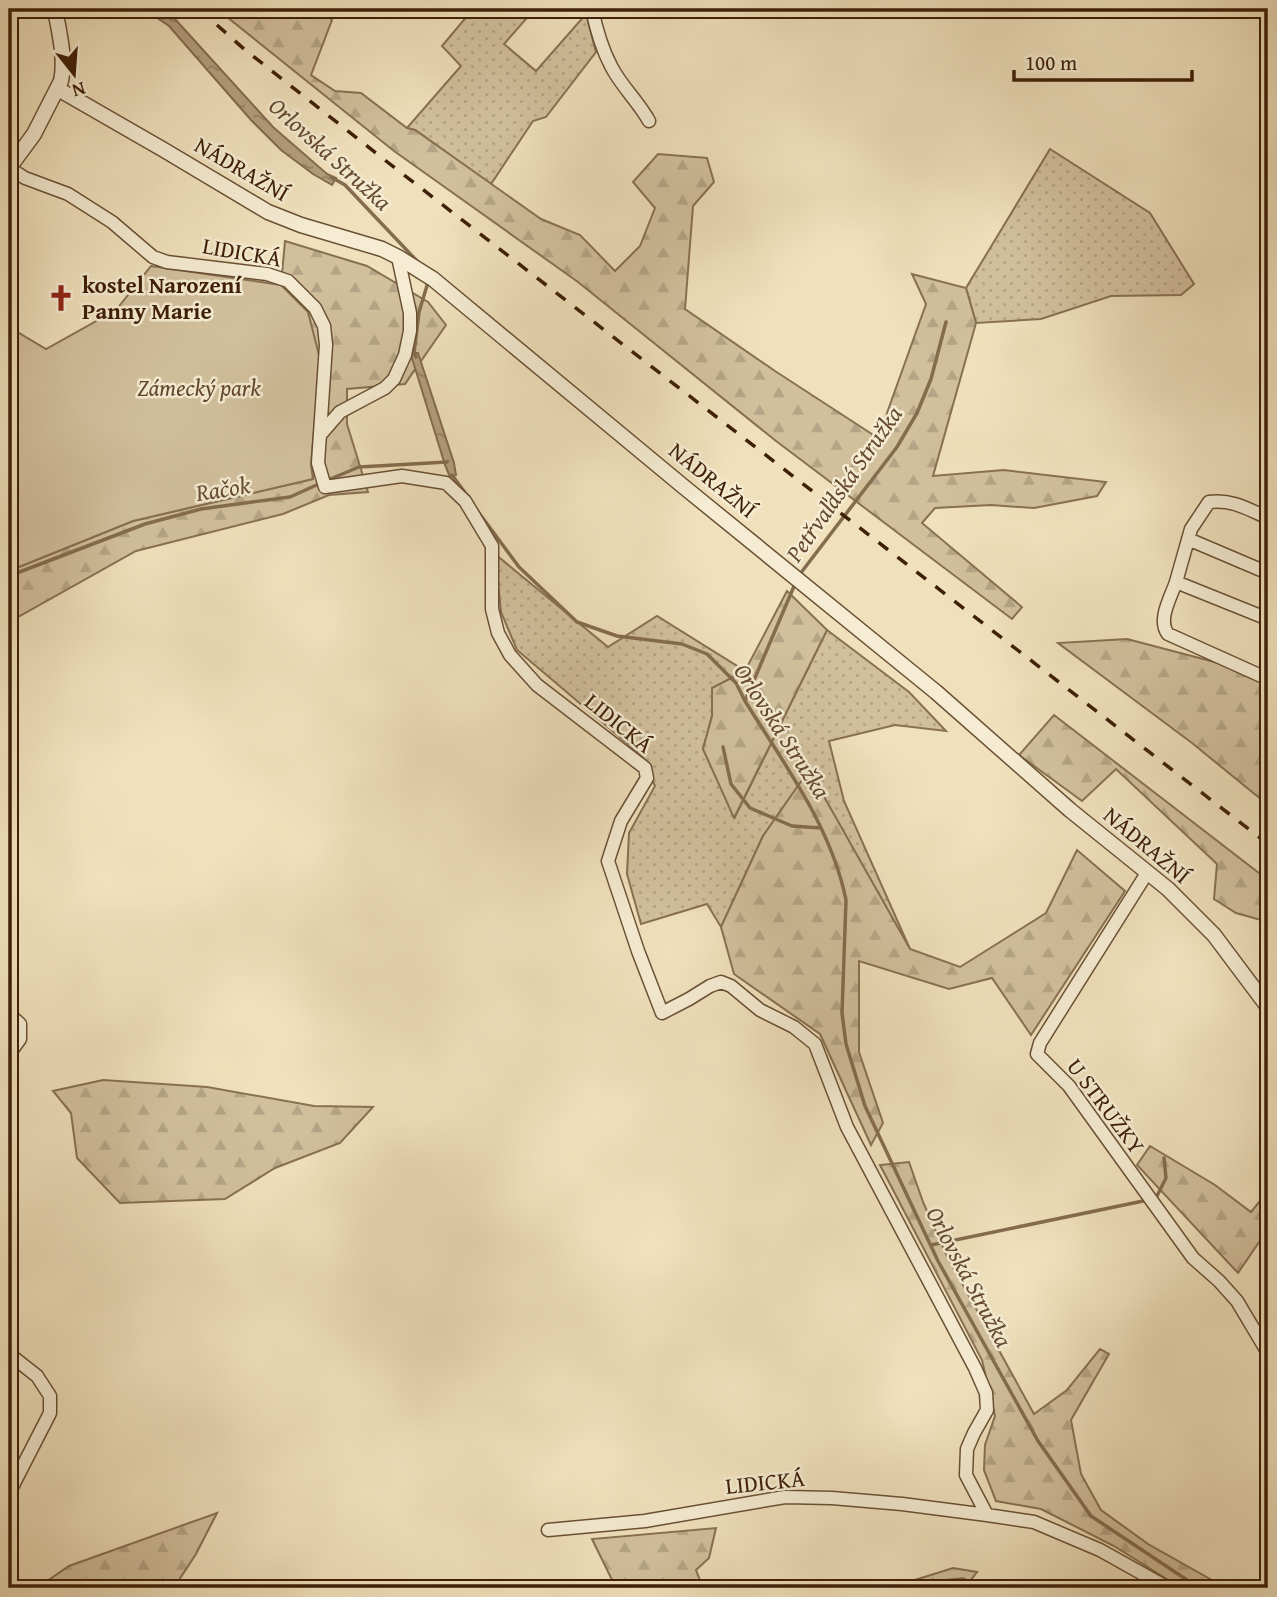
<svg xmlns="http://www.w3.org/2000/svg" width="1277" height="1597" viewBox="0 0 1277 1597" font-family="'Gentium Book Plus',serif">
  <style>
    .grass { fill: url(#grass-dots); stroke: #887052; stroke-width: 2 }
    .forest { fill: url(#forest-firs); stroke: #887052; stroke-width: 2 }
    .park { fill: #d2c09d; stroke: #887052; stroke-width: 2 }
    .water { fill: url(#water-ripples); stroke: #846c4e; stroke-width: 2 }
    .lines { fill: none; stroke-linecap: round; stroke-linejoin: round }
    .stream { stroke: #846c4e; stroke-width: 3.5 }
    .minor-casing { stroke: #6a5034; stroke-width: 15 }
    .tertiary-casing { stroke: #6a5034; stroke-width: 17 }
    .minor { stroke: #f5ecd3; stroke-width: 12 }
    .tertiary { stroke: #f5ecd3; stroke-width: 14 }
    .rail { stroke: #3e1f07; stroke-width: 3.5; stroke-dasharray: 12 12; stroke-linecap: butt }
    .labels { text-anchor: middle; stroke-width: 5; stroke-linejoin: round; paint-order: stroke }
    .street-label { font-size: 23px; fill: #3e1f07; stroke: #f5ecd3 }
    .poi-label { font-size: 23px; font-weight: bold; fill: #3e1f07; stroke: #f5ecd3; text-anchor: start }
    .park-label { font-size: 23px; font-style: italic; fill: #63472c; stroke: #f5ecd3 }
    .water-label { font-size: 24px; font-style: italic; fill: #674c31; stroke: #f5ecd3 }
  </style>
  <defs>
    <pattern id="grass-dots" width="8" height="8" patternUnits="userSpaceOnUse" patternTransform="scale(1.75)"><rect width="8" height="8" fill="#d2c09d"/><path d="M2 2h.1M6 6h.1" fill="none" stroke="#b5a586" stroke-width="1.8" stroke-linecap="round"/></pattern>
    <pattern id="forest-firs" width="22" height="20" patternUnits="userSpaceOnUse" patternTransform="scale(1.75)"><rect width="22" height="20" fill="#d2c09d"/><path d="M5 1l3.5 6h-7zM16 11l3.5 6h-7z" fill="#b5a586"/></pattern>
    <pattern id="water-ripples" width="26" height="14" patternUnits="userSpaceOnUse" patternTransform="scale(1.75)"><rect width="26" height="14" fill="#b39f7e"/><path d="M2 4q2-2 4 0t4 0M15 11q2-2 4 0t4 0" fill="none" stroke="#938165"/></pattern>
  </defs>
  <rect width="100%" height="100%" fill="#f0e1bc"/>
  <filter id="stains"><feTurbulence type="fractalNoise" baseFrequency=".00286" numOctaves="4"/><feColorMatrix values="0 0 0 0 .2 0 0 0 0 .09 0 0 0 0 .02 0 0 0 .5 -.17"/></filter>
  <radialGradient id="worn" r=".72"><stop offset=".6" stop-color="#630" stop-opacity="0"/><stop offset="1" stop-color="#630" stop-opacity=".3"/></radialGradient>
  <path class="grass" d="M 473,9 L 530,9 L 533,11 L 504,44 L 536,71 L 586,14 L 596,52 L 546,117 L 533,121 L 491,184 L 415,130 L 407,128 L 461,66 L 442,46 Z
    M 1050,149 L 1150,213 L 1194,284 L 1181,295 L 1111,296 L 1041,319 L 976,323 L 966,288 Z
    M 495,554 L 608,647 L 657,616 L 745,671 L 712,688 L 712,716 L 703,749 L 735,817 L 827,630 L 909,692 L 946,731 L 895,725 L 829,741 L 844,801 L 910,949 L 809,771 L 763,836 L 721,927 L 707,904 L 641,924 L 627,874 L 629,833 L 655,786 L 642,756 L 517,650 L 501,612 Z"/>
  <path class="forest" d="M 217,9 L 322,9 L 332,20 L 311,75 L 335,91 L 361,93 L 407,128 L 415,130 L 541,219 L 580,235 L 615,271 L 640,246 L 655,208 L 633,182 L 658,154 L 707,158 L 714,182 L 693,206 L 685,309 L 775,371 L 878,438 L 926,304 L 912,274 L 966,288 L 976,323 L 933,476 L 1004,470 L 1106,482 L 1097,496 L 1034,508 L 991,505 L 935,508 L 922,523 L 1022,607 L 1012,619 L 776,441 L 578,282 L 394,151 Z
    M 285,241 L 367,266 L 428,302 L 446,325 L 405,384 L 347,389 L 347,424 L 368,492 L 329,495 L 283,514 L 136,551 L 9,622 L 9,571 L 133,521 L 313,479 L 308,312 L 281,285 Z
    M 787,591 L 827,630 L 734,818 L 703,749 L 712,716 L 712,688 L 745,671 Z
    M 1127,639 L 1222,664 L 1268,684 L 1268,805 L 1192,743 L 1058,643 Z
    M 1054,715 L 1268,880 L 1268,922 L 1236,913 L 1214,899 L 1217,864 L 1116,769 L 1082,801 L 1019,755 Z
    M 809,770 L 910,949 L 960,967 L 1046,913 L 1077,850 L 1125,891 L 1031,1035 L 992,978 L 949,989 L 859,961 L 859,1052 L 883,1123 L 871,1145 L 820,1034 L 734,974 L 721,927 L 763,836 Z
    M 103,1080 L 207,1087 L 314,1106 L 373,1107 L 340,1143 L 275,1168 L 225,1199 L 120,1203 L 77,1158 L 71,1113 L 53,1091 Z
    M 1150,1146 L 1215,1185 L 1251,1212 L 1268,1191 L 1268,1229 L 1238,1273 L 1137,1165 Z
    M 909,1162 L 923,1202 L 946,1254 L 1034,1414 L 1067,1390 L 1100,1349 L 1109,1354 L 1071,1420 L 1081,1474 L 1101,1510 L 1148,1544 L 1226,1588 L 1181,1588 L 1114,1546 L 1041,1509 L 996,1501 L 984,1470 L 985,1445 L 995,1416 L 982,1360 L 880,1165 Z
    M 217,1513 L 196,1554 L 177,1583 L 176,1588 L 37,1588 L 69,1566 Z
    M 716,1528 L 709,1558 L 696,1570 L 703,1588 L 616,1588 L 592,1539 Z
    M 953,1568 L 977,1572 L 965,1588 L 896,1588 L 899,1585 Z"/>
  <path class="park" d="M 151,266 L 281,285 L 308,312 L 320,359 L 311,465 L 313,479 L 133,521 L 9,571 L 9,327 L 46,349 L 116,310 Z"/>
  <path class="water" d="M 144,9 L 160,9 L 175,19 L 273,127 L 327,174 L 336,178 L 332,185 L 313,174 L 281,150 L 251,120 L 169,26 Z
    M 414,353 L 418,353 L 454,463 L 456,475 L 450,477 L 445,465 L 411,355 Z"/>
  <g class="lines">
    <path class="stream" d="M 331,177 L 345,185 L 418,262
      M 416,357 L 414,353 L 419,312 L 429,279
      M 452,475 L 466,494
      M 328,480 L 359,467 L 447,462
      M 476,509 L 519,567 L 577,622 L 617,636 L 682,644 L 707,654 L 736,683 L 745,701 C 784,764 831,826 846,900 L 842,1013 L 846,1044 L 865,1106 L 938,1261 L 1038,1441 L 1091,1516 L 1199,1588
      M 800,574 L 897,447 L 917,413 L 931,379 L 946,322
      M 9,576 L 145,524 L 201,509 L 290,497 L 321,483
      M 745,701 L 795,584
      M 723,747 L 731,784 L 750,808 L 792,826 L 821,828
      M 1155,1197 L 1157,1196 L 1166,1178 L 1164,1158
      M 931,1245 L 1148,1200
      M 924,1588 L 931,1582 L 963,1579 L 981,1588"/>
    <defs>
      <path id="minor" d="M 592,9 C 596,28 602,49 611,66 C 621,86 638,101 649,121
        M 9,168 L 25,178 L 68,194 L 112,222 L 153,257 L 167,262 L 267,274 L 288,281 L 315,308 L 324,326 L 326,345 L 318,463 L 325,487 L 402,476 L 446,483 L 465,501 L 492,546 L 492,609 L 498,633 L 510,655 L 537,685 L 645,768 L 647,778 L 621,821 L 608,861 L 638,951 L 662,1013 L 689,999 L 710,986 L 721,982 L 731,986 L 760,1010 L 794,1027 L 815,1044 L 847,1127 L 975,1368 L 986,1393 L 987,1410 L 974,1433 L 967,1449 L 966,1475 L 987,1515 L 1034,1522 L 1100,1550 L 1168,1588
        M 320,435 L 340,412 L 385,388 L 394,379 L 405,355 L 410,331 L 410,313 L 398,257
        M 1268,518 C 1248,509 1232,499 1209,502 L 1191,529 L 1176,582 L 1268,619
        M 1188,539 L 1268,573
        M 1176,582 C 1171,597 1157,620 1168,634 L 1268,679
        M 1147,873 L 1040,1043 L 1037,1054 L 1069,1086 L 1193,1258 L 1219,1281 L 1237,1301 L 1268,1353
        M 9,1014 L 20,1024 L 20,1039 L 9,1054
        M 9,1354 L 37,1376 L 50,1396 L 50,1413 L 9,1493
        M 548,1530 L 645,1521 L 785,1497 L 832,1498 L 902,1504 L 987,1515"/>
      <path id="tertiary" d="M 58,89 L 164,150 L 268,212 L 301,225 L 382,249 L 398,257 L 433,279 L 684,487 L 936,692 L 1070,810 L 1168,889 L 1214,935 L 1268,1007
        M 9,168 L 34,134 L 61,81 C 66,58 59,32 55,9"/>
    </defs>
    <use href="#minor" class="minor-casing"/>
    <use href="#tertiary" class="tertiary-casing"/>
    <use href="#minor" class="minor"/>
    <use href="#tertiary" class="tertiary"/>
    <path class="rail" d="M 199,9 L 244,49 L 386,161 L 1268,844"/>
  </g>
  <defs>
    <symbol id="church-bare" viewBox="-9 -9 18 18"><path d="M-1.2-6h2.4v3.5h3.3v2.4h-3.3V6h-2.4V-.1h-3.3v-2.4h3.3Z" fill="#8f2418" stroke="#f5ecd3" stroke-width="2.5" paint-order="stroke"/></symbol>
  </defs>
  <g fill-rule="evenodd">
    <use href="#church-bare" x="42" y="279" width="38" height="38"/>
  </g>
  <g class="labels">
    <g class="street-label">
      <text transform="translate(242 169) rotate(30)" y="8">NÁDRAŽNÍ</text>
      <text transform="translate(242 252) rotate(10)" y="8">LIDICKÁ</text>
      <text transform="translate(713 480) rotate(39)" y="8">NÁDRAŽNÍ</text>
      <text transform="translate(619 723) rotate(39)" y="8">LIDICKÁ</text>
      <text transform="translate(1147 845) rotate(40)" y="8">NÁDRAŽNÍ</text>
      <text transform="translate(1106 1106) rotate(53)" y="8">U STRUŽKY</text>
      <text transform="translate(765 1482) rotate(-6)" y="8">LIDICKÁ</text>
    </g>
    <g class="poi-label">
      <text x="82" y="293">kostel Narození<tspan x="82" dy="26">Panny Marie</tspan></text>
    </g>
    <g class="park-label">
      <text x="199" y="396">Zámecký park</text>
    </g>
    <g class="water-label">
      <text transform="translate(330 154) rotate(42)" y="8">Orlovská Stružka</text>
      <text transform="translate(844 484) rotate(-55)" y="8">Petřvaldská Stružka</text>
      <text transform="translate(223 489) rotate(-9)" y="8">Račok</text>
      <text transform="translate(782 731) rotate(57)" y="8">Orlovská Stružka</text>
      <text transform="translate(969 1277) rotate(62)" y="8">Orlovská Stružka</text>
    </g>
  </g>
  <rect width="1277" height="1597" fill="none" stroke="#f0e1bc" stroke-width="35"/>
  <rect x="10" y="10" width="1256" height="1576" fill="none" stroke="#3e1f07" stroke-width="3.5"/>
  <rect x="18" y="18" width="1242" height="1562" fill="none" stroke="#3e1f07" stroke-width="2"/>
  <g transform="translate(74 74) rotate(163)" stroke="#f5ecd3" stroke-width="5" paint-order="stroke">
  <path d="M0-5L12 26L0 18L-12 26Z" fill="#3e1f07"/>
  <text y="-10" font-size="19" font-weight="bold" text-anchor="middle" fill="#3e1f07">N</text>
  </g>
  <path d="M1014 70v10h178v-10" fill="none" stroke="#3e1f07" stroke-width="3.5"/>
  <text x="1025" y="70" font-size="21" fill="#3e1f07" stroke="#f5ecd3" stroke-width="5" paint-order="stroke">100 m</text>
  <rect width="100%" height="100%" filter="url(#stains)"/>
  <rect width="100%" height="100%" fill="url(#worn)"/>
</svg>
